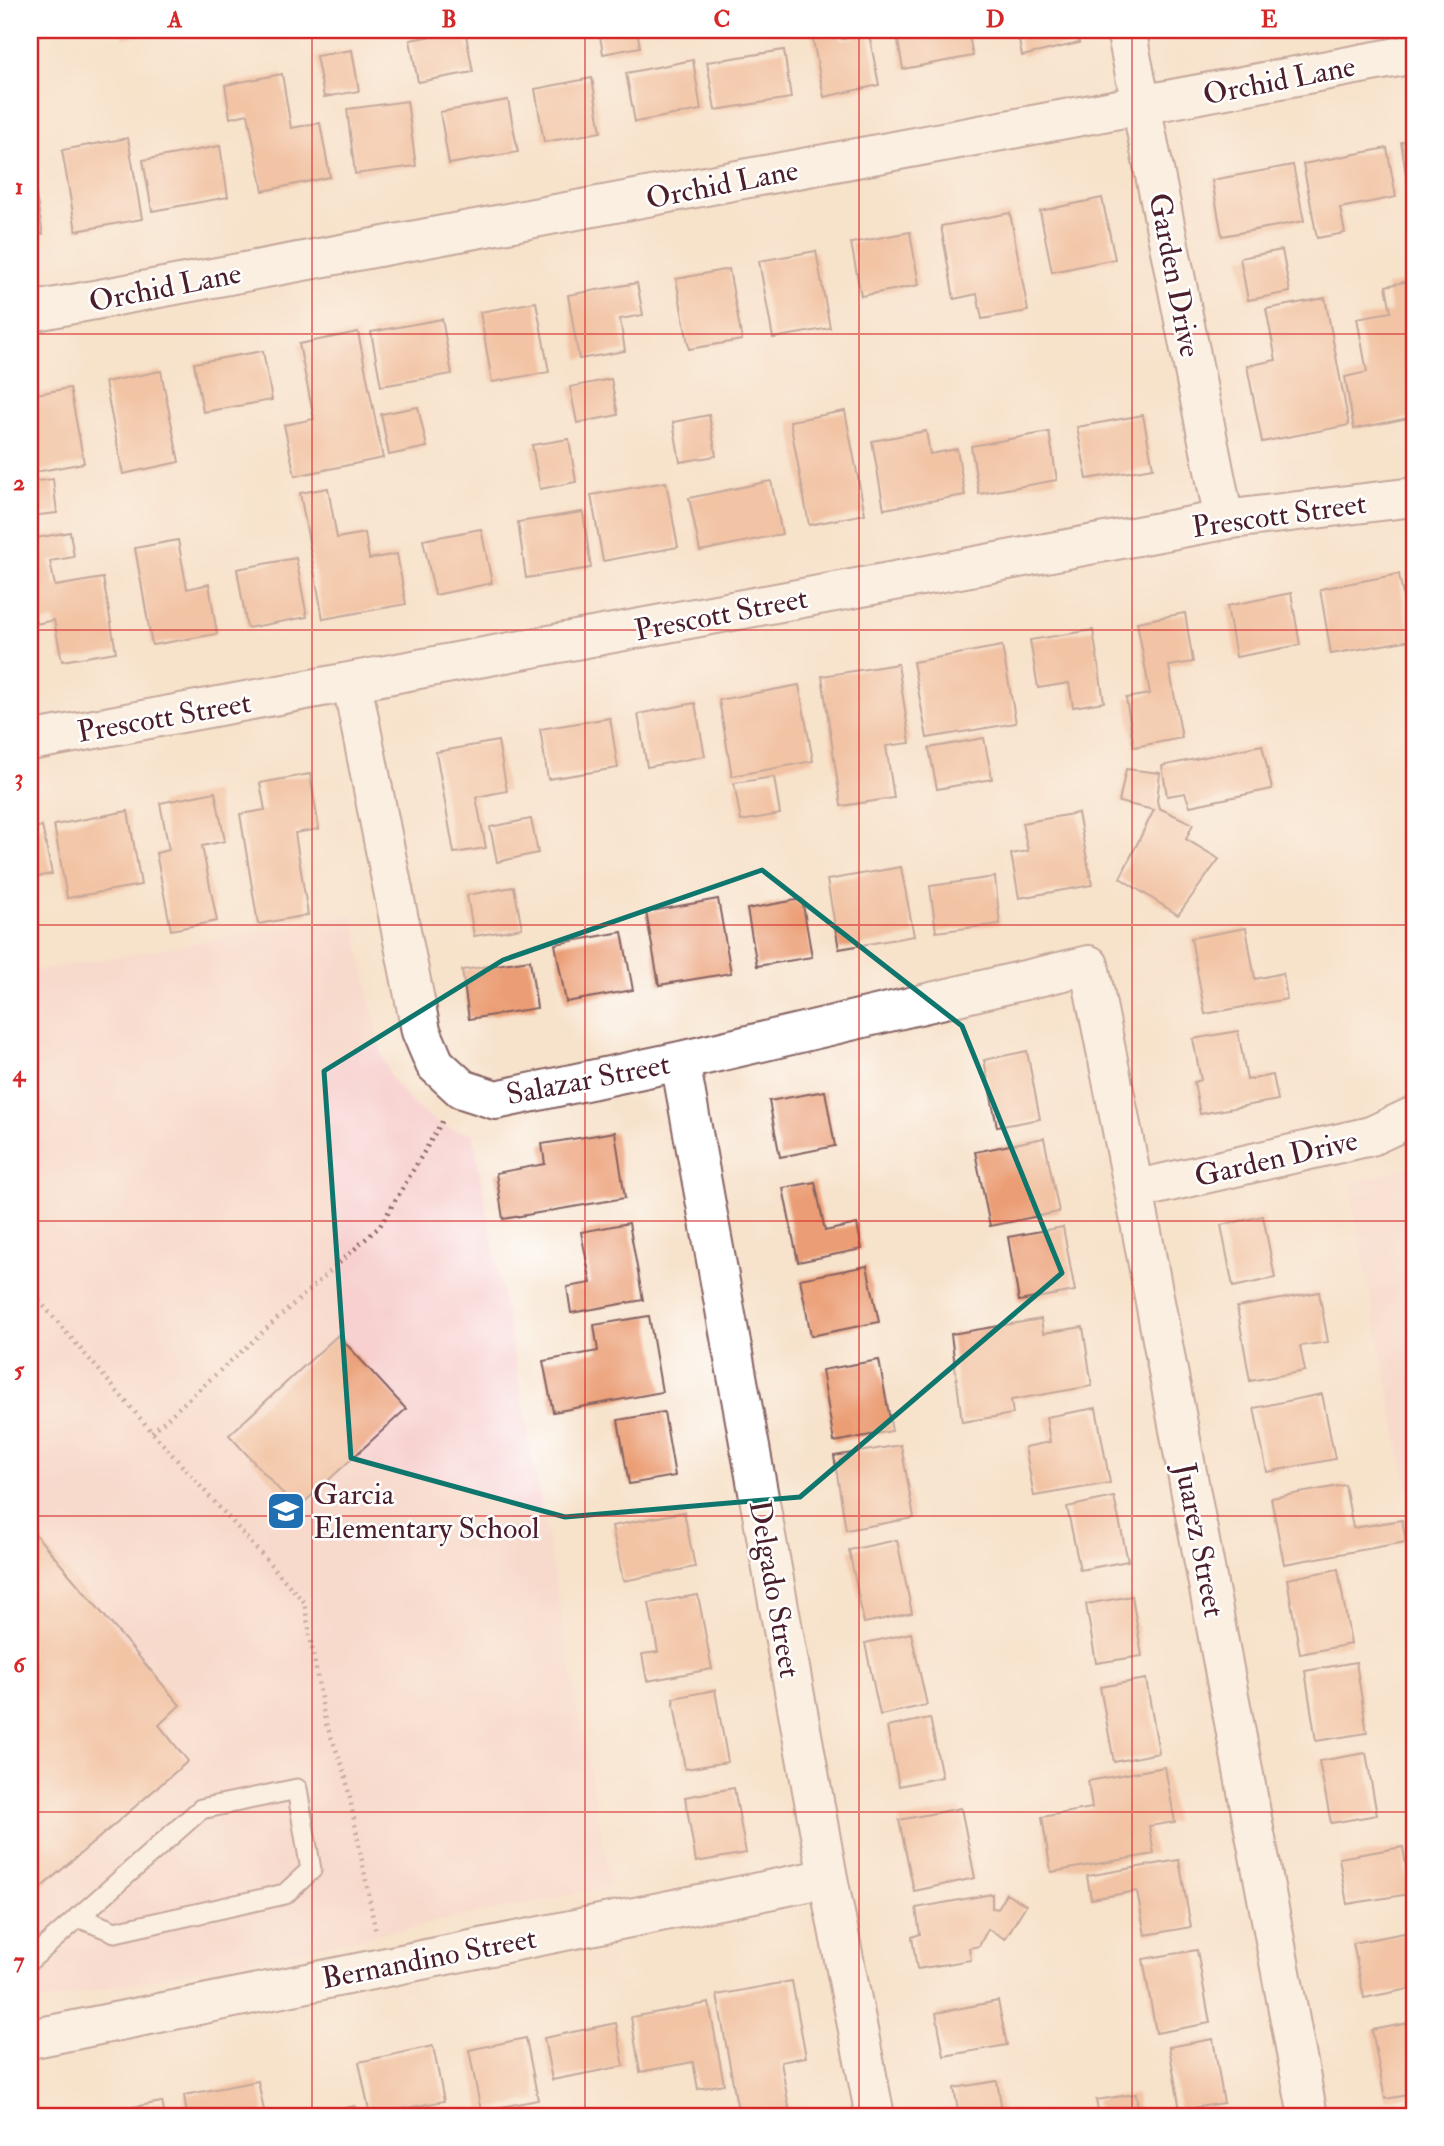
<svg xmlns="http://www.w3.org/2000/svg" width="1444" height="2146" viewBox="0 0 1444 2146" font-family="'IM FELL Double Pica',serif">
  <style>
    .built { fill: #f7d0cf }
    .building { fill: #eb9e75 }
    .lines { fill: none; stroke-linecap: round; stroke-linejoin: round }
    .lane-casing { stroke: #876363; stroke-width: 23 }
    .street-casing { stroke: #876363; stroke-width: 42 }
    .path { stroke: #876363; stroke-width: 4.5; stroke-dasharray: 2 5; stroke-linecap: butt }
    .lane { stroke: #fff; stroke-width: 19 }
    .street { stroke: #fff; stroke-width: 38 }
    .marked { fill: none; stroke: #0f766e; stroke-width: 5; stroke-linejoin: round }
    .grid { fill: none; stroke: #d62828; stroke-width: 2; stroke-opacity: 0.55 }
    .labels { text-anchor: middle; stroke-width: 5; stroke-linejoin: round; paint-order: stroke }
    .street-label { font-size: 30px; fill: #4a1f2b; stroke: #fff }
    .poi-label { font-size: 30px; fill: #4a1f2b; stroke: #fff; text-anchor: start }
    .neatline { fill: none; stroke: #d62828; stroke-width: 2.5 }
    .grid-label { font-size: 23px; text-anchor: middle; font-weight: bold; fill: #d62828 }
  </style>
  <rect width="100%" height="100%" fill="#fff"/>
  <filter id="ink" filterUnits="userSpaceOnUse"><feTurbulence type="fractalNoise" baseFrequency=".0143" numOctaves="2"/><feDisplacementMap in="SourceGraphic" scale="14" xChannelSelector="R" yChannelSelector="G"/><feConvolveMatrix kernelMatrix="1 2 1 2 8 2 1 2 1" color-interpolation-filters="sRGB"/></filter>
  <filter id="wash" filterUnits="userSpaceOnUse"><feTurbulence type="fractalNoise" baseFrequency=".00686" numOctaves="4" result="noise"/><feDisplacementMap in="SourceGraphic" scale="28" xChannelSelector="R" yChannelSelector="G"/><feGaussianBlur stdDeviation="1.57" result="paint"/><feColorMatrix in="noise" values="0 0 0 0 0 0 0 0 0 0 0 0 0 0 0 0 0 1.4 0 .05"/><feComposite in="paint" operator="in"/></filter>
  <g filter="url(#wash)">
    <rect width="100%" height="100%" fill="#f7e2cb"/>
    <path class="built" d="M 353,915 L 382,1056 L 391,1078 L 413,1105 L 441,1126 L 473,1134 L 611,1887 L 30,2004 L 30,972 Z
      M 1414,1166 L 1414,1522 L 1349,1183 Z"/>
    <g id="blocks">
      <path class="building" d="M 122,30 L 149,30 L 150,33 L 123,38 Z
        M 465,30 L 473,72 L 418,82 L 410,40 Z
        M 599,30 L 637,30 L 640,47 L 603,54 Z
        M 811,30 L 840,30 L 842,39 L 869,34 L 879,85 L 824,97 Z
        M 896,30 L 968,30 L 973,56 L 903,69 Z
        M 1017,30 L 1077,30 L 1079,43 L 1022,56 Z
        M 352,50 L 359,91 L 324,97 L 316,56 Z
        M 784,50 L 791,98 L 715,110 L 707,62 Z
        M 693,60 L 701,110 L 635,122 L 626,73 Z
        M 282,74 L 291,128 L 320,123 L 330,177 L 263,191 L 248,114 L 230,118 L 225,85 Z
        M 592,78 L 601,132 L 544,142 L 535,89 Z
        M 508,100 L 518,152 L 449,164 L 440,112 Z
        M 407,101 L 416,166 L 355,174 L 347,109 Z
        M 128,138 L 142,219 L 76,231 L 62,150 Z
        M 1414,140 L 1414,192 L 1409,193 L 1401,142 Z
        M 220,146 L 228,197 L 152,211 L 143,160 Z
        M 1387,148 L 1396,197 L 1340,208 L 1345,233 L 1317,238 L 1303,164 Z
        M 30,163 L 43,234 L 30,236 Z
        M 1293,165 L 1304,221 L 1222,236 L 1212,180 Z
        M 1102,198 L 1115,259 L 1052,272 L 1040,211 Z
        M 1010,213 L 1028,311 L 982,319 L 977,294 L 954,299 L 941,226 Z
        M 910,232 L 919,285 L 861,296 L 851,243 Z
        M 1282,250 L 1290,292 L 1248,300 L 1240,258 Z
        M 816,251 L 830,328 L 773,338 L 759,261 Z
        M 729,269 L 742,340 L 689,349 L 676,279 Z
        M 1414,280 L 1414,417 L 1354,429 L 1345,377 L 1367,372 L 1357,318 L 1391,312 L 1386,286 Z
        M 637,283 L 643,315 L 620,319 L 625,351 L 579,359 L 568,295 Z
        M 1325,298 L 1349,425 L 1262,442 L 1247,366 L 1276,360 L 1266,309 Z
        M 536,302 L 549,372 L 492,382 L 480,312 Z
        M 442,319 L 452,374 L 381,386 L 371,332 Z
        M 358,332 L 383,458 L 295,476 L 284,425 L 314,419 L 299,344 Z
        M 263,351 L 272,400 L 203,412 L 194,363 Z
        M 161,371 L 179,462 L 123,474 L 105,382 Z
        M 611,379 L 618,415 L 577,423 L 570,387 Z
        M 70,388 L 84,463 L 30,473 L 30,395 Z
        M 418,407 L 427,447 L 389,455 L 381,414 Z
        M 845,411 L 865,514 L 809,525 L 790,421 Z
        M 709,415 L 716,456 L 680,462 L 673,422 Z
        M 1143,415 L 1153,468 L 1087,479 L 1077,427 Z
        M 926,431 L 930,454 L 957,449 L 965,495 L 884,509 L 872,441 Z
        M 1049,432 L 1057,480 L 979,494 L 971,446 Z
        M 569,439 L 576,482 L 540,489 L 532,445 Z
        M 53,479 L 57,513 L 30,516 L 30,482 Z
        M 771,481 L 782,534 L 700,551 L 689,498 Z
        M 666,482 L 678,547 L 603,561 L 591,495 Z
        M 328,488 L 337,538 L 365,533 L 369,559 L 397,554 L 406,604 L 323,619 L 300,493 Z
        M 583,512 L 591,568 L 526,578 L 518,522 Z
        M 481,529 L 492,583 L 435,595 L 423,540 Z
        M 70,532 L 74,557 L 50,561 L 55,586 L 103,578 L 116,652 L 62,661 L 54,620 L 36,624 L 30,588 L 30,539 Z
        M 178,540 L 187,589 L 209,584 L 217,634 L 152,645 L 135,548 Z
        M 296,558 L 307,617 L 247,628 L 237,569 Z
        M 1399,574 L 1411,640 L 1331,654 L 1320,589 Z
        M 1291,593 L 1300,645 L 1236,657 L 1227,606 Z
        M 1185,613 L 1193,662 L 1169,666 L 1182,738 L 1134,747 L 1126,698 L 1150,694 L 1137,622 Z
        M 1093,630 L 1104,702 L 1073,707 L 1069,683 L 1038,688 L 1030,640 Z
        M 1002,646 L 1016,723 L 927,738 L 913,662 Z
        M 898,664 L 910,743 L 886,746 L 894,798 L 841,806 L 822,676 Z
        M 799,685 L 813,761 L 732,776 L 719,700 Z
        M 695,703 L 705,756 L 647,767 L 638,714 Z
        M 610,718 L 618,768 L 548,779 L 540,729 Z
        M 984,738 L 992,779 L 937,789 L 929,748 Z
        M 498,741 L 507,791 L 476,797 L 486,848 L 454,853 L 436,752 Z
        M 1262,745 L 1272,789 L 1190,806 L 1185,793 L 1167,796 L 1162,766 Z
        M 1126,769 L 1160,773 L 1157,801 L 1159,808 L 1193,824 L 1186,839 L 1219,859 L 1178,915 L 1120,878 L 1154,810 L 1119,802 Z
        M 310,774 L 319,829 L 295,833 L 308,915 L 258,924 L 240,814 L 265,810 L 260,783 Z
        M 774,777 L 780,814 L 741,821 L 734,783 Z
        M 215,792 L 225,841 L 202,846 L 217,921 L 171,930 L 156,853 L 169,850 L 160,803 Z
        M 128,811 L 141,885 L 67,898 L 54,825 Z
        M 1078,813 L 1092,885 L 1019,898 L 1011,854 L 1028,851 L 1022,823 Z
        M 531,819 L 538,853 L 497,862 L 490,827 Z
        M 42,826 L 52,874 L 30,878 L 30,829 Z
        M 901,867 L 914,936 L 839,949 L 827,880 Z
        M 995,877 L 1000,924 L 936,932 L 930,886 Z
        M 514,887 L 522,928 L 474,936 L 467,895 Z
        M 718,899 L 731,973 L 659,985 L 646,912 Z
        M 802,899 L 812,957 L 757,966 L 747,909 Z
        M 1246,928 L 1255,979 L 1283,973 L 1287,999 L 1205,1014 L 1191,938 Z
        M 622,932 L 633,990 L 566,1002 L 555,944 Z
        M 530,960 L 537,1008 L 469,1019 L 462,970 Z
        M 1238,1031 L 1247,1080 L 1273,1075 L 1278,1100 L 1200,1114 L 1194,1082 L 1201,1080 L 1193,1039 Z
        M 1027,1051 L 1040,1119 L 997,1127 L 984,1060 Z
        M 825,1091 L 835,1146 L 780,1157 L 769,1101 Z
        M 615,1132 L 625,1198 L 503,1219 L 496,1173 L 545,1164 L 542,1144 Z
        M 1044,1138 L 1059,1212 L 990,1226 L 975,1152 Z
        M 815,1182 L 825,1231 L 857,1224 L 862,1249 L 798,1262 L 783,1188 Z
        M 1263,1216 L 1275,1278 L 1233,1287 L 1221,1225 Z
        M 629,1223 L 643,1300 L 571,1313 L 567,1287 L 591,1283 L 581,1232 Z
        M 1063,1227 L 1075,1291 L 1019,1301 L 1008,1237 Z
        M 867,1266 L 879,1322 L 811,1336 L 800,1279 Z
        M 1319,1292 L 1328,1342 L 1300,1346 L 1305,1371 L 1250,1381 L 1237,1307 Z
        M 649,1316 L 662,1392 L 553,1412 L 543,1361 L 598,1351 L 594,1325 Z
        M 1041,1319 L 1043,1333 L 1083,1327 L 1092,1386 L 1011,1400 L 1013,1414 L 962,1422 L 951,1334 Z
        M 338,1335 L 406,1409 L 297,1509 L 229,1435 Z
        M 879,1360 L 892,1431 L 834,1442 L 822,1370 Z
        M 1322,1394 L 1335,1459 L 1267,1472 L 1254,1408 Z
        M 1096,1408 L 1110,1483 L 1034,1496 L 1025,1447 L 1050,1442 L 1046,1417 Z
        M 664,1412 L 675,1476 L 629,1484 L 618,1420 Z
        M 901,1445 L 914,1518 L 846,1530 L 834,1456 Z
        M 1345,1485 L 1353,1528 L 1402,1520 L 1406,1542 L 1284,1564 L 1271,1498 Z
        M 1114,1497 L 1128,1561 L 1080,1570 L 1067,1507 Z
        M 684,1512 L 695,1567 L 623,1581 L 612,1526 Z
        M 30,1528 L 180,1705 L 159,1725 L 188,1761 L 30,1897 Z
        M 897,1540 L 912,1613 L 864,1623 L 849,1550 Z
        M 1338,1569 L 1351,1644 L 1300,1654 L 1287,1579 Z
        M 698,1595 L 712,1669 L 647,1681 L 642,1654 L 658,1652 L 649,1603 Z
        M 1132,1596 L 1142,1656 L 1096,1663 L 1086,1604 Z
        M 911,1633 L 927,1705 L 880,1715 L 865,1643 Z
        M 1356,1662 L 1367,1733 L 1316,1741 L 1305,1671 Z
        M 1146,1679 L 1159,1753 L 1114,1762 L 1100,1687 Z
        M 715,1690 L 728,1762 L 685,1769 L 673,1698 Z
        M 930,1718 L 942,1777 L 899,1786 L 887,1727 Z
        M 1366,1753 L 1377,1815 L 1331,1823 L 1319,1761 Z
        M 1165,1767 L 1175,1822 L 1149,1826 L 1154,1854 L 1051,1872 L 1042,1817 L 1092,1808 L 1088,1781 Z
        M 734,1788 L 746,1853 L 696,1862 L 685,1797 Z
        M 961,1808 L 975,1878 L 914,1891 L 899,1820 Z
        M 1403,1847 L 1410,1894 L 1347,1904 L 1339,1858 Z
        M 1179,1860 L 1191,1927 L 1145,1935 L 1137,1891 L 1091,1899 L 1087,1876 Z
        M 1006,1893 L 1026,1905 L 1005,1939 L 988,1929 L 979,1946 L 969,1948 L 971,1960 L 917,1969 L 912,1937 L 920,1934 L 916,1908 L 992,1894 L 992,1908 L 998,1909 Z
        M 1414,1931 L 1414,1988 L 1364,1998 L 1353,1943 Z
        M 1197,1950 L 1210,2023 L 1156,2033 L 1143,1959 Z
        M 792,1981 L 806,2057 L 781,2062 L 790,2113 L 769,2116 L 739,2116 L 717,1995 Z
        M 998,2001 L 1007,2045 L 944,2056 L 936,2013 Z
        M 709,2003 L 724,2084 L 698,2089 L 693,2062 L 640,2072 L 631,2017 Z
        M 1414,2022 L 1414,2094 L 1385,2099 L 1372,2030 Z
        M 616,2023 L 624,2066 L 552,2080 L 544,2038 Z
        M 526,2038 L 538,2100 L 481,2111 L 469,2050 Z
        M 1213,2039 L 1224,2103 L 1180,2110 L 1169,2047 Z
        M 433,2046 L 444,2101 L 370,2115 L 359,2062 Z
        M 258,2081 L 265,2116 L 187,2116 L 184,2095 Z
        M 997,2081 L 1003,2116 L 959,2116 L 954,2088 Z
        M 1136,2094 L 1139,2116 L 1099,2116 L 1096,2100 Z
        M 162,2102 L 165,2116 L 87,2116 L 87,2115 Z
        M 355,2106 L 357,2116 L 311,2116 L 311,2115 Z"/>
    </g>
  </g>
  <g filter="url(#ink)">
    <use href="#blocks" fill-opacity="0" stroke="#876363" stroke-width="2"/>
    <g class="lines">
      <defs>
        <path id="lane" d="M 30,1960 L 201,1809 L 297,1789 L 311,1870 L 285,1894 L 115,1932 L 78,1917"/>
        <path id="street" d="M 1126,30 L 1224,520
          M 30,312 L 1414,54
          M 352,683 L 421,1031 L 435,1064 L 462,1089 L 496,1100 L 680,1061 L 1089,965 L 1134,1190 L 1308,2116
          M 30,741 L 1224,520 L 1414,497
          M 680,1061 L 828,1878 L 875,2116
          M 1134,1190 L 1371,1136 L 1414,1116
          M 30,2039 L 828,1878"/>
      </defs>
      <use href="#lane" class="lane-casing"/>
      <use href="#street" class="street-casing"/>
      <path class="path" d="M 30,1290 L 152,1432 L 304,1602 L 325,1721 L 345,1773 L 376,1933
        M 152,1432 L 380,1226 L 443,1120"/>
      <use href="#lane" class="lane"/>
      <use href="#street" class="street"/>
    </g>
  </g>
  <path d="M0 0H1444V2146H0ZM 762,870 L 962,1026 L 1062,1273 L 800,1497 L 565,1517 L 351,1458 L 324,1071 L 503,960 Z" fill="#f7e2cb" fill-opacity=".55" fill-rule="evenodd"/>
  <path class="marked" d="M 762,870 L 962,1026 L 1062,1273 L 800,1497 L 565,1517 L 351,1458 L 324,1071 L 503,960 Z"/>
  <path class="grid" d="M 312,30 L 312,2116M 585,30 L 585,2116M 859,30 L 859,2116M 1132,30 L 1132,2116M 30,334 L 1414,334M 30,630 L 1414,630M 30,925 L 1414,925M 30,1221 L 1414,1221M 30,1516 L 1414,1516M 30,1812 L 1414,1812"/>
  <defs>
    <symbol id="school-square" viewBox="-11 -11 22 22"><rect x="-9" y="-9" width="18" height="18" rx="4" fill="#1f6fb2" stroke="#fff"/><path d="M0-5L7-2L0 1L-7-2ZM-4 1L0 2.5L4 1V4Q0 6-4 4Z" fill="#fff"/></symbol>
  </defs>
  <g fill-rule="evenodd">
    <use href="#school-square" x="264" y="1489" width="44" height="44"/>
  </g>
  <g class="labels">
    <g class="street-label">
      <text transform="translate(1279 80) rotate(-11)" y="10">Orchid Lane</text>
      <text transform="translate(722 184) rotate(-11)" y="10">Orchid Lane</text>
      <text transform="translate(1175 275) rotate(79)" y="10">Garden Drive</text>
      <text transform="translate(165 287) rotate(-11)" y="10">Orchid Lane</text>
      <text transform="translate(1279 515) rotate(-8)" y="10">Prescott Street</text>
      <text transform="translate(721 614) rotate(-11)" y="10">Prescott Street</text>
      <text transform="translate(164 717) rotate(-10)" y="10">Prescott Street</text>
      <text transform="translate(588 1079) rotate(-11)" y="10">Salazar Street</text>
      <text transform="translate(1276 1158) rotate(-13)" y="10">Garden Drive</text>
      <text transform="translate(1200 1540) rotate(79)" y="10">Juarez Street</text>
      <text transform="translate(775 1589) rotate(80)" y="10">Delgado Street</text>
      <text transform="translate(429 1958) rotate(-11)" y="10">Bernandino Street</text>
    </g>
    <g class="poi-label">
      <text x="313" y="1504">Garcia<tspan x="313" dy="34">Elementary School</tspan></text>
    </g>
  </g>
  <rect width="1444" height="2146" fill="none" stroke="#fff" stroke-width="77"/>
  <rect x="38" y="38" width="1368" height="2070" class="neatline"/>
  <g class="grid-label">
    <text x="175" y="27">A</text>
    <text x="449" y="27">B</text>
    <text x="722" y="27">C</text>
    <text x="995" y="27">D</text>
    <text x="1269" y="27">E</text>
    <text x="19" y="194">1</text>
    <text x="19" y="490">2</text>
    <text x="19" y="785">3</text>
    <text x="19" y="1081">4</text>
    <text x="19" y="1377">5</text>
    <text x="19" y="1672">6</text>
    <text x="19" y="1968">7</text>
  </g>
</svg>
